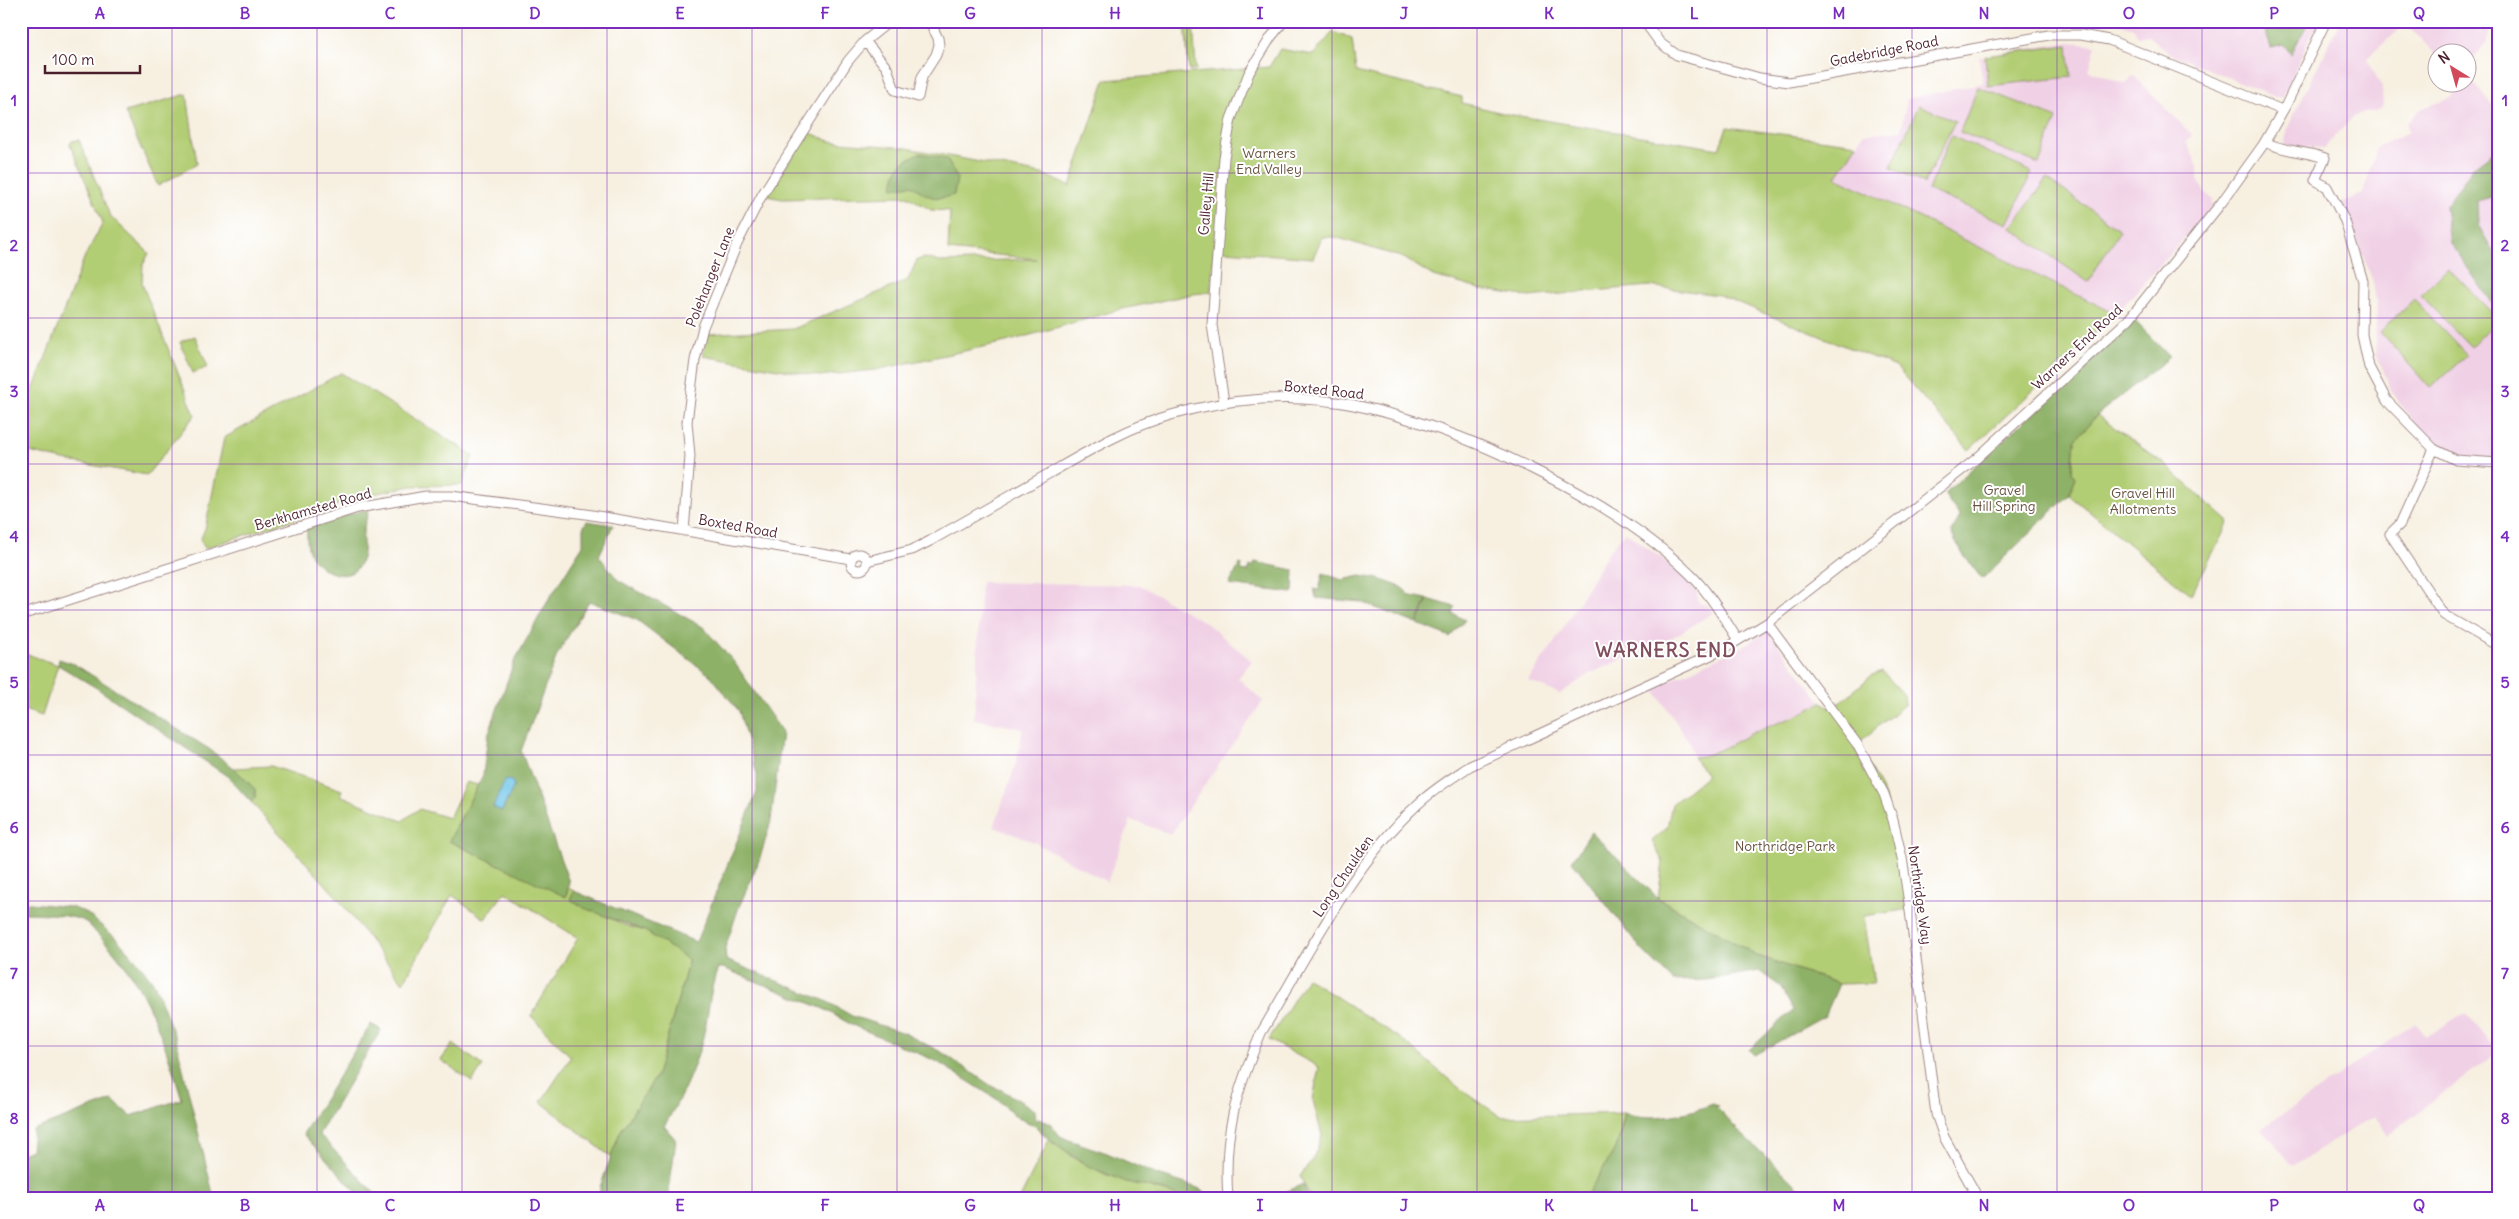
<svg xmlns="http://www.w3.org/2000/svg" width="2519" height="1219" viewBox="0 0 2519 1219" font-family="Delius,sans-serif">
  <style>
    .built { fill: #f0d0e5 }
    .green { fill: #b2ce74; stroke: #7e7650 }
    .forest { fill: #8db166; stroke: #6c6848 }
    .water { fill: #6ac4e8; stroke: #5a728a }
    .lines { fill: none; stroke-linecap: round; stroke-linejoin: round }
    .minor-casing { stroke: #a08886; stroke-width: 11 }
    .minor { stroke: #fff; stroke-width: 9 }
    .grid { fill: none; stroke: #7b2cbf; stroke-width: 1; stroke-opacity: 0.55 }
    .labels { text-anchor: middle; stroke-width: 4; stroke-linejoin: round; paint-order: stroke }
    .street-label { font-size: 14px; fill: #4a1f2b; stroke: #fff }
    .park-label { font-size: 14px; fill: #695441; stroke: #fff }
    .district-label { font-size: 19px; font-weight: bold; letter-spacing: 1px; fill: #814f5e; stroke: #fff }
    .neatline { fill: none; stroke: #7b2cbf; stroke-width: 2 }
    .grid-label { font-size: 16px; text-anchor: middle; font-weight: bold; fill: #7b2cbf }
  </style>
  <rect width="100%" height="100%" fill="#fff"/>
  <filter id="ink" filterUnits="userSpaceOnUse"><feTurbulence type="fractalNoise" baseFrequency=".02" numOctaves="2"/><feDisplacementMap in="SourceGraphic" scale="10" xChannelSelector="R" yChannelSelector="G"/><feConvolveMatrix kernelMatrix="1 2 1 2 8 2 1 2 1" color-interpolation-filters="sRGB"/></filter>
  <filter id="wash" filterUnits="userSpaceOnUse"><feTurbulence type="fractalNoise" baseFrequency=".0096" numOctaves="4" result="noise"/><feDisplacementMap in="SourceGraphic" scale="20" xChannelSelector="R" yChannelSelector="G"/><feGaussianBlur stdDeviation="1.12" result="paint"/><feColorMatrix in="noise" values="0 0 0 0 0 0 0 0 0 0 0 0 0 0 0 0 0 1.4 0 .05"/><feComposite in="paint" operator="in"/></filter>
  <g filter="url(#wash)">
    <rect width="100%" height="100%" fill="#f7f0e1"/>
    <path class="built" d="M 2113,21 L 2318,21 L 2282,97 L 2275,97 L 2169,53 L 2148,36 L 2138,36 L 2133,28 Z
      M 2340,21 L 2487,21 L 2492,24 L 2486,43 L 2467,67 L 2466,52 L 2436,52 L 2436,55 L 2406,24 L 2367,58 L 2382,88 L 2383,106 L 2376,111 L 2355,115 L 2324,148 L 2284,146 L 2288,127 Z
      M 2070,42 L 2096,45 L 2089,70 L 2126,84 L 2133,75 L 2192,135 L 2186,142 L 2198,166 L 2198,180 L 2204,191 L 2213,200 L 2211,203 L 2213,206 L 2116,314 L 1835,177 L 1864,134 L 1901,130 L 1907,99 L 1983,83 L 1979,57 Z
      M 2469,78 L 2498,111 L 2498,460 L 2459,457 L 2423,436 L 2391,390 L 2377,355 L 2375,339 L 2377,308 L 2373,282 L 2342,202 L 2363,194 L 2377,147 L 2409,132 L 2406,123 L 2421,109 L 2452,97 Z
      M 1625,532 L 1660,557 L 1686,580 L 1697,592 L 1699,603 L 1708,606 L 1713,613 L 1673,637 L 1589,674 L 1560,694 L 1528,681 L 1558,637 L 1609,551 Z
      M 981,582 L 1139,585 L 1206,623 L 1252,661 L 1238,678 L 1263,701 L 1171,834 L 1131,820 L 1107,882 L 1034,842 L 994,827 L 1016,763 L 1023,729 L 974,719 Z
      M 1768,631 L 1821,702 L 1808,711 L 1755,732 L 1706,757 L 1693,757 L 1690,743 L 1653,688 L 1740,648 Z
      M 2466,1013 L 2498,1052 L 2388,1135 L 2374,1116 L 2293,1166 L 2262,1128 L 2415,1023 L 2426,1037 Z"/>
    <path class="green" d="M 1185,21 L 1193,21 L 1196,70 L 1189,71 Z
      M 1333,32 L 1352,39 L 1356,72 L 1462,97 L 1462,103 L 1507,114 L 1719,149 L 1727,127 L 1857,144 L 1836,177 L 2116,314 L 1969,450 L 1896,367 L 1719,295 L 1648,286 L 1529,297 L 1480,289 L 1433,276 L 1404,258 L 1335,237 L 1322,237 L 1313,258 L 1214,250 L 1211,292 L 1193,294 L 1118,310 L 1006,342 L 875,370 L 819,376 L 703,356 L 707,334 L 793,329 L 908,280 L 917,260 L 925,258 L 940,262 L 1036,259 L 948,250 L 950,211 L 931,210 L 907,196 L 782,199 L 767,196 L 808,132 L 830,141 L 907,148 L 1042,174 L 1070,186 L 1105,80 L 1269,67 L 1280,49 L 1313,55 Z
      M 2068,45 L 2071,77 L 1988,86 L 1985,56 Z
      M 1978,87 L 2057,118 L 2039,164 L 1960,132 Z
      M 187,94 L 197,164 L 158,186 L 125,112 Z
      M 1919,105 L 1955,121 L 1924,184 L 1891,167 Z
      M 1951,136 L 2032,172 L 2007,224 L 1928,190 Z
      M 79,140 L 110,216 L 149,253 L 143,265 L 142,284 L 195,415 L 147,475 L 68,461 L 21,450 L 21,414 L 35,385 L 85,256 L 103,223 L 70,144 L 72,141 Z
      M 2047,179 L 2120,230 L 2088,282 L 2011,228 Z
      M 2448,268 L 2498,319 L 2471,347 L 2421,295 Z
      M 2414,299 L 2467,355 L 2430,388 L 2380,332 Z
      M 195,336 L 208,367 L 193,373 L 180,342 Z
      M 341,373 L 473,455 L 462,485 L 411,486 L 368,495 L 205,548 L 200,540 L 205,529 L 224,438 Z
      M 2097,415 L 2163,463 L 2229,522 L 2191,595 L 2069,495 L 2076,477 L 2072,472 L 2075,441 Z
      M 21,652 L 58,665 L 42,716 L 21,709 Z
      M 1882,671 L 1904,695 L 1905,704 L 1857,744 L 1884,794 L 1910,909 L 1864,916 L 1874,983 L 1839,984 L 1758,956 L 1658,898 L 1663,862 L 1652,841 L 1667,828 L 1672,804 L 1707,775 L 1693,757 C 1716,756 1736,740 1757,731 C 1779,722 1802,716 1821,702 L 1833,709 L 1872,675 Z
      M 271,766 L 342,790 L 340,795 L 402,821 L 419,809 L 449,818 L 466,782 L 478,785 L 449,841 L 566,896 L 568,888 L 574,891 L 570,899 L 624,925 L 645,931 L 689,959 L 657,1075 L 620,1132 L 611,1157 L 541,1102 L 571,1057 L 531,1016 L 578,938 L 505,892 L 485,919 L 452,895 L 403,983 L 336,896 L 251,802 L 255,798 L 255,789 L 234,768 Z
      M 1307,978 L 1400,1038 L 1458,1087 L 1501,1117 L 1625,1113 L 1617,1146 L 1585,1198 L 1311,1198 L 1300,1176 L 1312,1161 L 1322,1136 L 1313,1100 L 1319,1067 L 1269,1040 Z
      M 453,1044 L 483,1066 L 472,1082 L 441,1060 Z
      M 1049,1140 L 1074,1158 L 1107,1175 L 1185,1198 L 1020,1198 Z"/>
    <path class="forest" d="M 2262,21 L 2309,21 L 2291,54 L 2284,45 L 2271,48 Z
      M 2498,148 L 2498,195 L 2477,201 L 2478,225 L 2498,260 L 2498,311 L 2450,243 L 2445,207 L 2474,166 Z
      M 919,153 L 947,159 L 957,178 L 954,195 C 933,201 929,197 911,185 L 893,188 C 896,166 900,163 919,153 Z
      M 2135,321 L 2170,357 L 2097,415 L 2075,441 L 2072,472 L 2076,477 L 2069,495 L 1982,579 L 1962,553 L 1951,532 L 1960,517 L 1944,494 Z
      M 368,509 C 369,516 365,520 364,527 C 361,537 365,548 362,558 C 355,586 322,574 311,556 C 306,547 307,536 307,526 Z
      M 587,521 L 613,525 L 599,556 L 618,580 L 703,627 L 734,662 L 782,732 L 771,821 L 760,858 L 739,907 L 725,948 L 726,960 L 826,1001 L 852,1016 L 904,1033 L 943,1053 L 993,1087 L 1002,1090 L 1035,1110 L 1036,1121 L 1039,1119 L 1051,1124 L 1060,1136 L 1069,1140 L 1107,1153 L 1155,1174 L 1198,1188 L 1210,1196 L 1225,1198 L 1182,1198 L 1165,1191 L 1126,1182 L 1088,1166 L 1051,1141 L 1034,1125 L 1018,1118 L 998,1100 L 936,1061 L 850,1024 L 824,1009 L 723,968 L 718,968 C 709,991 709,1014 703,1037 C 695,1068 681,1099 664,1126 L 676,1140 L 668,1198 L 600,1198 L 600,1187 L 620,1132 L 657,1075 L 689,960 L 645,931 L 584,908 L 570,899 L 574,891 L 696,942 L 757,792 L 757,774 L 739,711 L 711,676 L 637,620 L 589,601 L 557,655 L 521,751 L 569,882 L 566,897 L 449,841 L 483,775 L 488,735 L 514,662 L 549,599 L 583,545 L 583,528 Z
      M 1255,562 L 1294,570 L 1293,593 L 1229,585 L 1240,564 L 1242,565 L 1241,571 L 1248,572 L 1250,566 L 1253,567 Z
      M 1323,573 L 1342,580 L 1361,576 L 1379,579 L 1401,587 L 1411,596 L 1427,599 L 1417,624 L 1361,602 L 1316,598 L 1314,589 L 1319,590 Z
      M 1428,599 L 1455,607 L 1453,614 L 1465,620 L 1450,637 L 1418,624 Z
      M 59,659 L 74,664 L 209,749 L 234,768 L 255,789 L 255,798 L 251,802 L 227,776 L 95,687 L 58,665 Z
      M 1591,832 L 1658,898 L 1758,956 L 1839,984 L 1825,1016 L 1754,1055 L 1749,1050 L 1793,1010 L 1781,987 L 1759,971 L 1706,980 L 1673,981 L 1642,950 L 1572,861 Z
      M 21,902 L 70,907 L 85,912 L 116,938 L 142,967 L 155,985 L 176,1040 L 214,1198 L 21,1198 L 21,1154 L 31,1150 L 33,1130 L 112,1100 L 131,1116 L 182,1099 C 164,1041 146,982 101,938 C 96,933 89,923 82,920 C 64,914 40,913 21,913 Z
      M 371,1024 L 381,1030 L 319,1134 L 379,1198 L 362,1198 L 303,1134 Z
      M 1713,1104 L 1718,1106 L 1716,1107 L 1721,1112 C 1748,1143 1781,1168 1809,1198 L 1585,1198 L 1617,1146 L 1625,1113 C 1653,1122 1686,1114 1713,1104 Z
      M 1303,1184 L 1309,1198 L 1273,1198 Z"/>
    <path class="water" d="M 505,780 L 512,781 L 514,786 L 502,811 L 493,807 Z"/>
  </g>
  <g filter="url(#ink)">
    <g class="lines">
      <defs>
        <path id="minor" d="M 1644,21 L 1660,43 L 1677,55 L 1760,78 L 1789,82 L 2049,35 L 2081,35 L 2109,40 L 2282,110
          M 865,41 L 887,68 L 895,90 L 918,97 L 922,77 L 936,55 L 939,45 L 938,38 L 929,21
          M 2265,142 C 2284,152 2305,151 2325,158 L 2315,180 L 2327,187 L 2345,221 L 2363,281 L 2362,335 L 2369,367 L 2387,401 L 2434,449 L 2456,460 L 2498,463
          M 1224,402 L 1212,325 L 1224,158 L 1231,119 L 1249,73 L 1271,37 L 1284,21
          M 2434,449 L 2400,524 L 2390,534 L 2444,615 L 2498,646
          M 684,531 L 690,456 L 687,422 L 695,360 L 703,327 L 737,244 L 762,195 L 848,61 L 865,41 L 890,21
          M851 562a8 8 0 1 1 16 0a8 8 0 1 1-16 0Z
          M 867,561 L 912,550 L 930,541 C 970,518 1010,496 1050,473 C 1088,451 1128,427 1171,415 C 1229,398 1293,393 1354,405 C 1460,427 1611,497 1689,573 C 1709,592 1723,617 1738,640
          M 21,615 L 358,508 L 426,496 L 451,496 L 586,514 L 851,559
          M 1767,623 L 1857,744 L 1884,794 L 1893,820 L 1902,858 L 1909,903 L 1936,1114 L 1944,1137 L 1978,1198
          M 1228,1198 C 1223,1132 1236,1093 1261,1033 C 1308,955 1350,867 1418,804 C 1434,789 1452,778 1470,766 L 1722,650 L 1767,623 L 1976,459 L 2129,319 L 2222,202 L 2263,145 L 2286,105 L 2326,21"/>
      </defs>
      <use href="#minor" class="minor-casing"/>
      <use href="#minor" class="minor"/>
    </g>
  </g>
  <path class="grid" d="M 172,21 L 172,1198M 317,21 L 317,1198M 462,21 L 462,1198M 607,21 L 607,1198M 752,21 L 752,1198M 897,21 L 897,1198M 1042,21 L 1042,1198M 1187,21 L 1187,1198M 1332,21 L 1332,1198M 1477,21 L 1477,1198M 1622,21 L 1622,1198M 1767,21 L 1767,1198M 1912,21 L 1912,1198M 2057,21 L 2057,1198M 2202,21 L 2202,1198M 2347,21 L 2347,1198M 21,173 L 2498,173M 21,318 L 2498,318M 21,464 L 2498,464M 21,610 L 2498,610M 21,755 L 2498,755M 21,901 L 2498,901M 21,1046 L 2498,1046"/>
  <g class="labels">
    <g class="street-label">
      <text transform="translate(1884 51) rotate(-11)" y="5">Gadebridge Road</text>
      <text transform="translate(1206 204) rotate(-85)" y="5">Galley Hill</text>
      <text transform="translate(710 277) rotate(-68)" y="5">Polehanger Lane</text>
      <text transform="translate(2077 347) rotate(-43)" y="5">Warners End Road</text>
      <text transform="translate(1324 390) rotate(6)" y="5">Boxted Road</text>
      <text transform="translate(313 509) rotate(-16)" y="5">Berkhamsted Road</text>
      <text transform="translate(738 526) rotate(10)" y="5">Boxted Road</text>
      <text transform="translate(1343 876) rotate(-56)" y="5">Long Chaulden</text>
      <text transform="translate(1920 895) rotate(82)" y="5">Northridge Way</text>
    </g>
    <g class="park-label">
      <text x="1269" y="158">Warners<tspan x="1269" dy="16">End Valley</tspan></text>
      <text x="2004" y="495">Gravel<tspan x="2004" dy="16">Hill Spring</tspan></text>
      <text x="2143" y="498">Gravel Hill<tspan x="2143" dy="16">Allotments</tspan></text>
      <text x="1785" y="851">Northridge Park</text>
    </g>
    <g class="district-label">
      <text x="1666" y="657">WARNERS END</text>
    </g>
  </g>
  <rect width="2519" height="1219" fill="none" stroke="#fff" stroke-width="55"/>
  <g transform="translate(2452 68) rotate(323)"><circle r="24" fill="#ffffff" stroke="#b7a5aa"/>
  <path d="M0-4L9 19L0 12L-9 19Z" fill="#d1495b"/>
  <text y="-8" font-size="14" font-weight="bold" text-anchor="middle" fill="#4a1f2b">N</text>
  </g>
  <path d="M45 65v8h95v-8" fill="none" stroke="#4a1f2b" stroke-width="2.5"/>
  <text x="52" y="65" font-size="15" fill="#4a1f2b" stroke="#ffffff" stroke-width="4" paint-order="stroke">100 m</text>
  <rect x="28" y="28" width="2464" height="1164" class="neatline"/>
  <g class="grid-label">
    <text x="100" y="19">A</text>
    <text x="245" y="19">B</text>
    <text x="390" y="19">C</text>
    <text x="535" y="19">D</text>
    <text x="680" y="19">E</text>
    <text x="825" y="19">F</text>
    <text x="970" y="19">G</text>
    <text x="1115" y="19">H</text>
    <text x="1260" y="19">I</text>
    <text x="1404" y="19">J</text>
    <text x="1549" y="19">K</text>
    <text x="1694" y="19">L</text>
    <text x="1839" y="19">M</text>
    <text x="1984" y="19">N</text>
    <text x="2129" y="19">O</text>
    <text x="2274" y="19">P</text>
    <text x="2419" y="19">Q</text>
    <text x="14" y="106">1</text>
    <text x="2505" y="106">1</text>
    <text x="14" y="251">2</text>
    <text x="2505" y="251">2</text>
    <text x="14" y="397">3</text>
    <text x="2505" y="397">3</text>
    <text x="14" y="542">4</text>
    <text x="2505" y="542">4</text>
    <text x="14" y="688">5</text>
    <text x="2505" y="688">5</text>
    <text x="14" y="833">6</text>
    <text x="2505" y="833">6</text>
    <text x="14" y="979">7</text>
    <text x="2505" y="979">7</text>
    <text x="14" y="1124">8</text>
    <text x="2505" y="1124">8</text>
    <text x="100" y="1211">A</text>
    <text x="245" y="1211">B</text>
    <text x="390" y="1211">C</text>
    <text x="535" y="1211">D</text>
    <text x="680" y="1211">E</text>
    <text x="825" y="1211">F</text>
    <text x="970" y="1211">G</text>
    <text x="1115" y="1211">H</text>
    <text x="1260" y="1211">I</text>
    <text x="1404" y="1211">J</text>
    <text x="1549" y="1211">K</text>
    <text x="1694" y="1211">L</text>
    <text x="1839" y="1211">M</text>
    <text x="1984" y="1211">N</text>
    <text x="2129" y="1211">O</text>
    <text x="2274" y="1211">P</text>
    <text x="2419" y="1211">Q</text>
  </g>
</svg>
